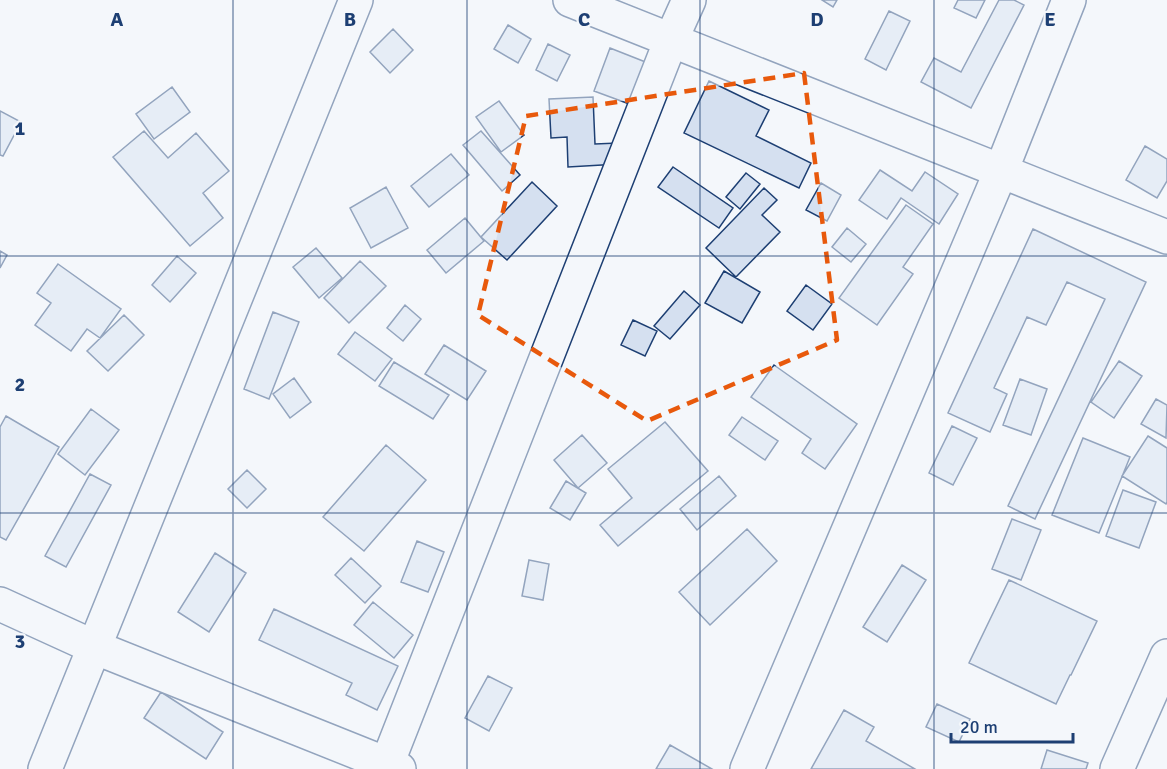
<svg xmlns="http://www.w3.org/2000/svg" width="1167" height="769" viewBox="0 0 1167 769" font-family="Signika,sans-serif">
  <style>
    .building { fill: #d5e0f0; stroke: #1d3f73; stroke-width: 1.5 }
    .lines { fill: none; stroke-linecap: round; stroke-linejoin: round }
    .minor-casing { stroke: #1d3f73; stroke-width: 36 }
    .minor { stroke: #f4f7fb; stroke-width: 33 }
    .marked { fill: none; stroke: #e8590c; stroke-width: 4.5; stroke-dasharray: 12 8; stroke-linejoin: round }
    .grid { fill: none; stroke: #1d3f73; stroke-width: 1.5; stroke-opacity: 0.55 }
    .grid-label { font-size: 20px; text-anchor: middle; font-weight: bold; fill: #1d3f73; stroke: #f4f7fb; stroke-width: 4.5; stroke-linejoin: round; paint-order: stroke }
  </style>
  <rect width="100%" height="100%" fill="#f4f7fb"/>
  <path class="building" d="M 822,0 L 837,0 L 833,7 Z
    M 958,0 L 985,0 L 976,18 L 954,8 Z
    M 999,0 L 1014,0 L 1024,5 L 971,108 L 921,82 L 934,58 L 961,72 Z
    M 889,11 L 910,21 L 886,70 L 865,59 Z
    M 508,25 L 531,39 L 518,63 L 494,49 Z
    M 393,29 L 413,50 L 390,73 L 370,52 Z
    M 548,44 L 570,55 L 557,81 L 536,70 Z
    M 610,48 L 648,63 L 632,105 L 594,91 Z
    M 709,81 L 769,110 L 756,136 L 811,163 L 799,188 L 684,133 Z
    M 172,87 L 190,112 L 154,139 L 136,114 Z
    M 593,97 L 595,144 L 618,143 L 619,164 L 568,167 L 567,137 L 551,138 L 549,99 Z
    M 499,101 L 524,135 L 501,152 L 476,117 Z
    M 0,111 L 21,122 L 3,156 L 0,155 Z
    M 144,131 L 168,158 L 196,133 L 229,171 L 203,193 L 223,218 L 190,246 L 113,157 Z
    M 481,131 L 520,175 L 502,191 L 463,145 Z
    M 1145,146 L 1167,159 L 1167,181 L 1157,198 L 1126,180 Z
    M 451,154 L 469,175 L 429,207 L 411,186 Z
    M 673,167 L 733,208 L 719,228 L 658,187 Z
    M 880,170 L 912,191 L 925,172 L 958,194 L 939,224 L 901,198 L 887,219 L 859,200 Z
    M 746,173 L 760,184 L 740,209 L 726,197 Z
    M 532,182 L 557,206 L 507,260 L 481,237 Z
    M 821,183 L 841,195 L 827,221 L 806,210 Z
    M 386,187 L 408,228 L 371,248 L 350,208 Z
    M 764,188 L 777,200 L 762,215 L 780,232 L 736,277 L 706,248 Z
    M 906,205 L 933,224 L 903,267 L 913,274 L 877,325 L 839,298 Z
    M 465,218 L 484,241 L 446,273 L 427,250 Z
    M 847,228 L 866,244 L 851,262 L 832,247 Z
    M 1033,229 L 1146,282 L 1035,519 L 1008,506 L 1105,299 L 1067,282 L 1046,325 L 1027,317 L 994,388 L 1007,394 L 990,432 L 948,413 Z
    M 316,248 L 342,278 L 319,298 L 293,267 Z
    M 0,251 L 7,255 L 0,268 Z
    M 177,256 L 196,273 L 170,302 L 152,285 Z
    M 360,261 L 386,286 L 349,323 L 324,298 Z
    M 58,264 L 121,309 L 100,338 L 87,329 L 71,351 L 35,325 L 51,303 L 37,293 Z
    M 724,271 L 760,292 L 742,323 L 705,303 Z
    M 806,285 L 832,304 L 813,330 L 787,311 Z
    M 684,291 L 700,305 L 670,339 L 654,326 Z
    M 405,305 L 421,319 L 403,341 L 387,328 Z
    M 273,312 L 299,322 L 269,399 L 244,389 Z
    M 124,315 L 144,335 L 108,371 L 87,351 Z
    M 633,320 L 657,331 L 645,356 L 621,345 Z
    M 355,332 L 392,359 L 375,381 L 338,354 Z
    M 444,345 L 486,371 L 467,400 L 425,374 Z
    M 1119,361 L 1142,376 L 1114,418 L 1091,402 Z
    M 394,362 L 449,395 L 433,419 L 379,386 Z
    M 774,365 L 857,424 L 825,469 L 802,453 L 811,439 L 751,397 Z
    M 294,378 L 311,402 L 290,418 L 273,394 Z
    M 1020,379 L 1047,389 L 1031,435 L 1003,425 Z
    M 1156,399 L 1167,405 L 1166,438 L 1141,424 Z
    M 91,409 L 119,430 L 85,475 L 58,454 Z
    M 6,416 L 59,447 L 6,540 L 0,537 L 0,427 Z
    M 742,417 L 778,441 L 765,460 L 729,435 Z
    M 665,422 L 708,471 L 618,546 L 600,525 L 632,498 L 608,469 Z
    M 952,426 L 977,438 L 953,485 L 929,473 Z
    M 582,435 L 607,463 L 578,488 L 554,460 Z
    M 1148,436 L 1167,448 L 1167,502 L 1166,504 L 1122,476 Z
    M 1083,438 L 1130,457 L 1099,533 L 1052,515 Z
    M 386,445 L 426,480 L 364,551 L 323,517 Z
    M 247,470 L 266,489 L 247,508 L 228,489 Z
    M 90,474 L 111,485 L 66,567 L 45,556 Z
    M 719,476 L 736,496 L 697,530 L 680,509 Z
    M 566,481 L 586,493 L 570,520 L 550,508 Z
    M 1123,490 L 1156,502 L 1139,548 L 1106,536 Z
    M 1012,519 L 1041,530 L 1021,580 L 992,569 Z
    M 747,529 L 777,561 L 710,625 L 679,592 Z
    M 417,541 L 444,552 L 428,592 L 401,582 Z
    M 215,553 L 246,573 L 209,632 L 178,612 Z
    M 351,558 L 381,586 L 365,603 L 335,575 Z
    M 529,560 L 549,564 L 543,600 L 522,596 Z
    M 902,565 L 926,580 L 887,642 L 863,627 Z
    M 1009,580 L 1097,621 L 1071,675 L 1070,675 L 1056,704 L 969,663 Z
    M 373,602 L 413,635 L 394,658 L 354,625 Z
    M 274,609 L 398,666 L 377,710 L 346,695 L 352,683 L 259,640 Z
    M 488,676 L 512,688 L 489,731 L 465,718 Z
    M 161,692 L 223,732 L 206,759 L 144,718 Z
    M 937,704 L 970,719 L 959,742 L 926,727 Z
    M 844,710 L 874,727 L 866,741 L 915,769 L 811,769 Z
    M 670,745 L 712,769 L 656,769 Z
    M 1047,750 L 1088,763 L 1086,769 L 1041,769 Z"/>
  <g class="lines">
    <defs>
      <path id="minor" d="M 570,0 L 1167,237
        M 0,604 L 94,647 L 399,769
        M 45,769 L 356,0
        M 385,769 L 671,40 L 689,0
        M 747,769 L 1001,171 L 1069,0
        M 1117,769 L 1167,656"/>
    </defs>
    <use href="#minor" class="minor-casing"/>
    <use href="#minor" class="minor"/>
  </g>
  <path d="M0 0H1167V769H0ZM 804,73 L 837,340 L 647,421 L 478,315 L 526,116 Z" fill="#f4f7fb" fill-opacity=".55" fill-rule="evenodd"/>
  <path class="marked" d="M 804,73 L 837,340 L 647,421 L 478,315 L 526,116 Z"/>
  <path class="grid" d="M 233,0 L 233,769M 467,0 L 467,769M 700,0 L 700,769M 934,0 L 934,769M 0,256 L 1167,256M 0,513 L 1167,513"/>
  <g class="grid-label">
    <text x="117" y="26">A</text>
    <text x="350" y="26">B</text>
    <text x="584" y="26">C</text>
    <text x="817" y="26">D</text>
    <text x="1050" y="26">E</text>
    <text x="20" y="135">1</text>
    <text x="20" y="391">2</text>
    <text x="20" y="648">3</text>
  </g>
  <path d="M951 733v9h122v-9" fill="none" stroke="#1d3f73" stroke-width="3"/>
  <text x="960" y="733" font-size="18" fill="#1d3f73" stroke="#f4f7fb" stroke-width="4.5" paint-order="stroke">20 m</text>
</svg>
